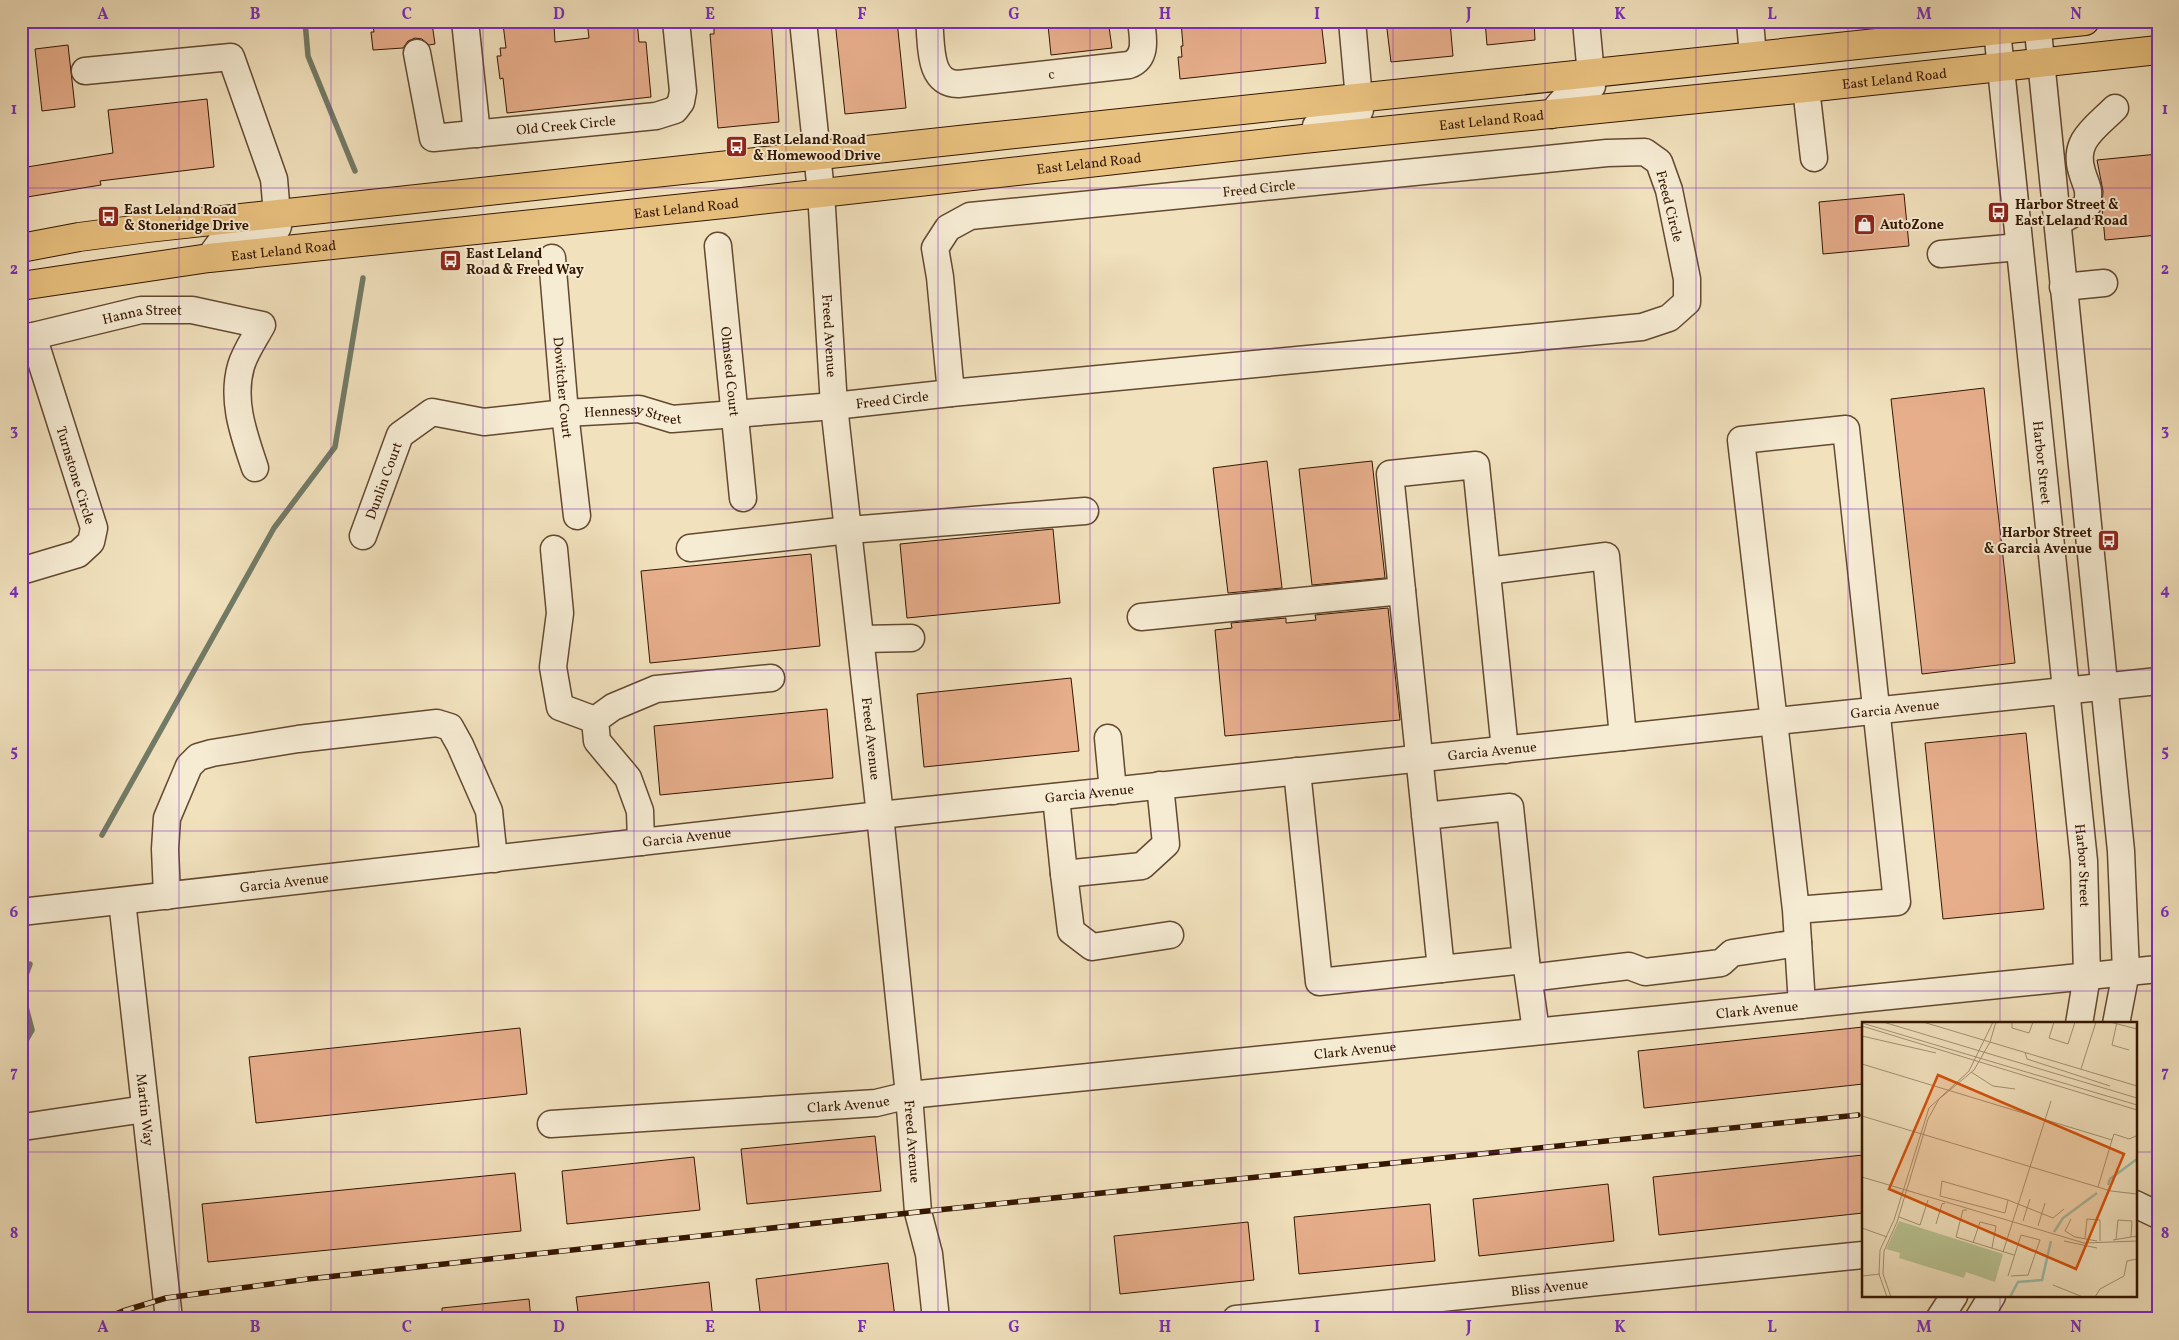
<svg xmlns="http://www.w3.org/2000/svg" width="2179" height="1340" viewBox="0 0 2179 1340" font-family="Vollkorn,serif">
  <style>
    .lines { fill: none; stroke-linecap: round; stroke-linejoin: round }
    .stream { stroke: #727b66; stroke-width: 5.5 }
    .building { fill: #e7ae8b; stroke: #341601 }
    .minor-casing { stroke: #634930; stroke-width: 29 }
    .major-casing { stroke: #341601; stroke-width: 30 }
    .minor { stroke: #f6ecd4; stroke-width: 26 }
    .major { stroke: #e8c07e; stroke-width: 28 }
    .rail-casing { stroke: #341601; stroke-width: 5.5 }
    .rail { stroke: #f6ecd4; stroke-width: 4; stroke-dasharray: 11; stroke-linecap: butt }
    .grid { fill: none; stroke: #7b2cbf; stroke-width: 1; stroke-opacity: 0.55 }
    .labels { text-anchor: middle; stroke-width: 4; stroke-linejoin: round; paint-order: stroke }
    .street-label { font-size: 14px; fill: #341601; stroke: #f6ecd4 }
    .poi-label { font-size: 14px; font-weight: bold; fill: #341601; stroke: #f6ecd4; text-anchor: start }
    .inset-river { fill: none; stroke: #9cbeaa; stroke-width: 2.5 }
    .inset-road { fill: none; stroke: #a59072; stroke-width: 1 }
    .view { fill: #d6520b; fill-opacity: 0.15; stroke: #d6520b; stroke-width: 2.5 }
    .inset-edge { fill: none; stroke: #341601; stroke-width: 2.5 }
    .neatline { fill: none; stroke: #7b2cbf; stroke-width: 2 }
    .grid-label { font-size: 16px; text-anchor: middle; font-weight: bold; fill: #7b2cbf }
  </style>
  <rect width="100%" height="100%" fill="#f1e1bd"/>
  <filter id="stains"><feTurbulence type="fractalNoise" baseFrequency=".004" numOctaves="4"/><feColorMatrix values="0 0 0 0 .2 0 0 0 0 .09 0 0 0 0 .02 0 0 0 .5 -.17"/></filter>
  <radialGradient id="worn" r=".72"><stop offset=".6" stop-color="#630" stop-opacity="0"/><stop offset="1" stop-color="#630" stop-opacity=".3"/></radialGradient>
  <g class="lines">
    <path class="stream" d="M 305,21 L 308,56 L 355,171
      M 102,835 L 274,528 L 335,447 L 363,278
      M 21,1049 L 32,1030 L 21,988 L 30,964"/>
  </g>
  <path class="building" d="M 372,21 L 432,23 L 435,44 L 429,45 L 422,39 L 415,38 L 408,41 L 403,48 L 373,50 L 371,32 L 374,32 Z
    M 528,21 L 550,21 L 551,25 L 554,25 L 555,42 L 589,38 L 587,21 L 637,21 L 639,42 L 646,42 L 651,97 L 507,113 L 503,78 L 500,79 L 497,56 L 501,56 L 500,48 L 506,48 L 503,24 Z
    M 771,21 L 779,122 L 718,128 L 710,34 L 714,34 L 714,26 Z
    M 835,21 L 897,21 L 906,108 L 845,114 Z
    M 1081,21 L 1105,21 L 1106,27 L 1109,27 L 1112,48 L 1051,55 L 1048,25 Z
    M 1181,21 L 1321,21 L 1326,63 L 1180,79 L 1178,57 L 1182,57 L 1181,46 L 1183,46 Z
    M 1386,21 L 1420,21 L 1420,25 L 1450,22 L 1453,56 L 1391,62 Z
    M 1485,21 L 1534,21 L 1535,40 L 1487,45 Z
    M 68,45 L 75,107 L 42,111 L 35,49 Z
    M 207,99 L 214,167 L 100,181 L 101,185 L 21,198 L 21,168 L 113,153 L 108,110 Z
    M 2158,154 L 2158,235 L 2105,240 L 2102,208 L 2103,191 L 2097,160 Z
    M 1904,194 L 1909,246 L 1823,254 L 1819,202 Z
    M 1984,388 L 2015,663 L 1922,674 L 1891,399 Z
    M 1267,461 L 1282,588 L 1228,593 L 1213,468 Z
    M 1372,461 L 1385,578 L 1312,585 L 1299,469 Z
    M 1053,529 L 1060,603 L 907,618 L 900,544 Z
    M 811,554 L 820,646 L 650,663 L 641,571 Z
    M 1388,608 L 1400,720 L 1225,736 L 1215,630 L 1232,628 L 1231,623 L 1286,618 L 1286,623 L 1316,620 L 1315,615 Z
    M 1071,678 L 1079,751 L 924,767 L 917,694 Z
    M 827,709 L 833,778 L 660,795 L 654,726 Z
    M 2026,733 L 2044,909 L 1943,919 L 1925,743 Z
    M 1863,1027 L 1863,1084 L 1644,1108 L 1638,1051 Z
    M 520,1028 L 527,1094 L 256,1123 L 249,1057 Z
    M 875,1136 L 881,1191 L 747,1204 L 741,1149 Z
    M 1863,1155 L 1863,1213 L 1659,1235 L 1653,1177 Z
    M 694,1157 L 700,1210 L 567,1224 L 562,1171 Z
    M 515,1173 L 521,1231 L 208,1262 L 202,1204 Z
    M 1608,1184 L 1614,1241 L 1479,1256 L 1473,1199 Z
    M 1430,1204 L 1435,1261 L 1299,1274 L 1294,1217 Z
    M 1248,1222 L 1254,1280 L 1120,1294 L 1114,1236 Z
    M 888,1263 L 895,1317 L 761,1319 L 756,1279 Z
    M 709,1282 L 713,1319 L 579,1319 L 576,1297 Z
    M 529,1299 L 531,1319 L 442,1319 L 442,1308 Z"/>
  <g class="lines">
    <defs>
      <g id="minor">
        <path d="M 465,21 L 477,134"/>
        <path id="s1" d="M 803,21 L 821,192 L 834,406 L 880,815 L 909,1095 L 918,1212 L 929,1254 L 936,1319"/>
        <path id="s2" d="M 929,21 C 932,43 927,83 958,84 L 1129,65 C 1148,58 1143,37 1141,21"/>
        <path d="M 1750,21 L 1753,56"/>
        <path id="s3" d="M 1996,21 L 2084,861 L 2087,976 L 2079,1024"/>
        <path d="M 2037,21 L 2121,851 L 2126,972 L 2116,1024"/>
        <path id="s4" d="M 417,53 L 433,138 L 656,116 L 675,110 L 681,102 L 683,91 L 676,21"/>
        <path d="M 85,71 L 231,57 L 274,179 L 278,226 C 273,243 235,237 220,243 L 209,258"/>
        <path d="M 1806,88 L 1814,158"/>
        <path d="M 1551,115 C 1567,95 1562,97 1586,92 L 1592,86 L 1586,21"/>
        <path d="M 1316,126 L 1351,121 L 1355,118 L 1360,110 L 1352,21"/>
        <path d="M 1645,152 L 1659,162 L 1669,190 L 1687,279 L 1687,302 L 1669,318 L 1642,327 L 951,393 L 940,277 L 935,248 L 948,228 L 970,216 L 1607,153 Z"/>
        <path d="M 2058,222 L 2087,206 C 2090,187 2087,189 2082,172 C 2072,141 2095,128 2115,108"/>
        <path id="s5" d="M 718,246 L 743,498"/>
        <path d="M 1941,254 L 2019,247"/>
        <path id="s6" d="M 552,258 L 565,413 L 577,516"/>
        <path d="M 2063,287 L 2104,283"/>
        <path id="s7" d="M 21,339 L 141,310 L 192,310 L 262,325 C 255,338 245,352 241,366 C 231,401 244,435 255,468"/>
        <path id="s8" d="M 363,536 L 400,435 L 432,412 L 484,422 L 565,413 L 639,409 L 672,419 L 834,406 L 951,393"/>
        <path d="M 690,548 L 849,530 L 1085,511"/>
        <path d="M 554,549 L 560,613 L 553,667 L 560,707 L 595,720"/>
        <path d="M 21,571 L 78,554 L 91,542 L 94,528 L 33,336"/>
        <path d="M 1487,571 L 1606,556 L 1623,737"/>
        <path d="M 1141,617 L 1402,591"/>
        <path d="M 861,639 L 911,638"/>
        <path d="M 1108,738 L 1113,791"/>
        <path d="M 1297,771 L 1319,982 L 1441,969"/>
        <path d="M 1056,797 L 1064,874 L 1142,866 L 1166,844 L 1160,785"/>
        <path d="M 1425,816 L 1510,807 L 1526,960 L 1441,969 L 1390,474 L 1476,465 L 1505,750"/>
        <path d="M 641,842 L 640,811 L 628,778 L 597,741 L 595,720 L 613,707 L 656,689 L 771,678"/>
        <path d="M 1064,874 L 1071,931 L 1092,947 L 1170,935"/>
        <path d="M 167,896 L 165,849 L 167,818 L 189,766 L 198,757 L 212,753 L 298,739 L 437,723 L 450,727 L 460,745 L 489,811 L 494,859"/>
        <path id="s9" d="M 122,901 L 169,1319"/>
        <path d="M 1796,910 L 1897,902 L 1846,429 L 1741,440 L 1796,910 L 1802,1005"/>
        <path id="s10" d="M 21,912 L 880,815 L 2158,681"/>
        <path d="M 1526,961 L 1536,1031"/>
        <path d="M 1529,978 L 1629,966 L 1645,972 L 1721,963 L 1732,953 L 1798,943"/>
        <path id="s11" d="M 551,1124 L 876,1103 L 909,1095 L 2158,969"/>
        <path d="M 30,1126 L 145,1109"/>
        <path d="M 2135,1204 L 2158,1215"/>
        <path id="s12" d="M 1236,1319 L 1863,1255"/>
        <path d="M 1939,1319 L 1954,1296"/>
        <path d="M 1978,1319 L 1992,1296"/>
      </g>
      <g id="major">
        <path d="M 21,248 L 79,237 L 148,228 L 978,138 L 2085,21"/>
        <path id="s13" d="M 21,286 L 209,258 L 733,203 L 1303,139 L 1806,88 L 2158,50"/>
      </g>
    </defs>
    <use href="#minor" class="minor-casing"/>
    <use href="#major" class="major-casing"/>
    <use href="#minor" class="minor"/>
    <use href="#major" class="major"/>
    <defs>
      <path id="rail" d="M 103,1319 L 123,1311 L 166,1298 L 308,1279 L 918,1212 L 1858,1115"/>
    </defs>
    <use href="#rail" class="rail-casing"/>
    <use href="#rail" class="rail"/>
  </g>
  <path class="grid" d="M 179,21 L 179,1319M 331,21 L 331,1319M 483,21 L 483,1319M 634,21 L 634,1319M 786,21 L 786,1319M 938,21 L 938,1319M 1090,21 L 1090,1319M 1241,21 L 1241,1319M 1393,21 L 1393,1319M 1545,21 L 1545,1319M 1696,21 L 1696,1319M 1848,21 L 1848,1319M 2000,21 L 2000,1024M 21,188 L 2158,188M 21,349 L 2158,349M 21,509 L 2158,509M 21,670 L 2158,670M 21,831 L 2158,831M 21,991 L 2158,991M 21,1152 L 1863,1152M 2135,1152 L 2158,1152M 2000,1296 L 2000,1319"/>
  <defs>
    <symbol id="bus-square" viewBox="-11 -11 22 22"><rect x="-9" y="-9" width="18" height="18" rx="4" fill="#8f2418" stroke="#f6ecd4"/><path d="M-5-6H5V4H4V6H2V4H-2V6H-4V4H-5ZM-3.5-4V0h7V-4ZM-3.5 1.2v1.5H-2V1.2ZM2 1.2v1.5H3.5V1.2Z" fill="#fff"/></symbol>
    <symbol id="shop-square" viewBox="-11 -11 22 22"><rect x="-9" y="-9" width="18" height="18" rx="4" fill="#8f2418" stroke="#f6ecd4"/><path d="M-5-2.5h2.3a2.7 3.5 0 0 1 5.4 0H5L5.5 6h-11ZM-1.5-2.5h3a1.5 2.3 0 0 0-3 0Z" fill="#fff"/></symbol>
  </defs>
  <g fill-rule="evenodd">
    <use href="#bus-square" x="724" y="134" width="25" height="25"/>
    <use href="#bus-square" x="1986" y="200" width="25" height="25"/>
    <use href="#bus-square" x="96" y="204" width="25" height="25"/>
    <use href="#shop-square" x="1852" y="212" width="25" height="25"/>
    <use href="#bus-square" x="438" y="248" width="25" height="25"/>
    <use href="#bus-square" x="2096" y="528" width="25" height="25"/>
  </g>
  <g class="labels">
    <g class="street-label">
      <text dy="5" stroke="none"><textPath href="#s2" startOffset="171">c</textPath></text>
      <text dy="5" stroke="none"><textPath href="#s13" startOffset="1885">East Leland Road</textPath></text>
      <text dy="5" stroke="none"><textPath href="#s13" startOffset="1480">East Leland Road</textPath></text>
      <text dy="5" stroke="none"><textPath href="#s4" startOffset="220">Old Creek Circle</textPath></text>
      <text dy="5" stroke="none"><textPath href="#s13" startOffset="1075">East Leland Road</textPath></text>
      <text transform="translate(1259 188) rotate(-6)" y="5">Freed Circle</text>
      <text transform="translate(1670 206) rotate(76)" y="5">Freed Circle</text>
      <text dy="5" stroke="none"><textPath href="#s13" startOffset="670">East Leland Road</textPath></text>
      <text dy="5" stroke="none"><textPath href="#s13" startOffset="265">East Leland Road</textPath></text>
      <text dy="5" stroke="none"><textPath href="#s7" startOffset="124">Hanna Street</textPath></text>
      <text dy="5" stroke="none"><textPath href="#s1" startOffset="316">Freed Avenue</textPath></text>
      <text dy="5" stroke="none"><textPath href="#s5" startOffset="126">Olmsted Court</textPath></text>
      <text dy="5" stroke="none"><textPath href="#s6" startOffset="130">Dowitcher Court</textPath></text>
      <text dy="5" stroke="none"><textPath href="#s8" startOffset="611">Freed Circle</textPath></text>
      <text dy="5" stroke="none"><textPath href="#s8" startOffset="350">Hennessy Street</textPath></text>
      <text dy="5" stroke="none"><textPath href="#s3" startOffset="444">Harbor Street</textPath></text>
      <text transform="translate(76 475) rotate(73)" y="5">Turnstone Circle</text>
      <text dy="5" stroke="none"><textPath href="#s8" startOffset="59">Dunlin Court</textPath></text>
      <text dy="5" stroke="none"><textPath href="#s10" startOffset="1885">Garcia Avenue</textPath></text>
      <text dy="5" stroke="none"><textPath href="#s1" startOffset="721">Freed Avenue</textPath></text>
      <text dy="5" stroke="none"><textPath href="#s10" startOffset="1480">Garcia Avenue</textPath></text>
      <text dy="5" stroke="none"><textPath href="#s10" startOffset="1075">Garcia Avenue</textPath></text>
      <text dy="5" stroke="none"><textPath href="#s10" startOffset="670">Garcia Avenue</textPath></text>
      <text dy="5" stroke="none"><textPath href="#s3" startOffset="849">Harbor Street</textPath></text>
      <text dy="5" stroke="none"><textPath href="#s10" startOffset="265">Garcia Avenue</textPath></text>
      <text dy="5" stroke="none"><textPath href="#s11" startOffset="1212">Clark Avenue</textPath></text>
      <text dy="5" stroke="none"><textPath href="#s11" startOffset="808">Clark Avenue</textPath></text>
      <text dy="5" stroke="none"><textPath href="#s11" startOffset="298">Clark Avenue</textPath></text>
      <text dy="5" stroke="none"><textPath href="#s9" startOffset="210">Martin Way</textPath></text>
      <text dy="5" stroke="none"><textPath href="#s1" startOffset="1126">Freed Avenue</textPath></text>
      <text dy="5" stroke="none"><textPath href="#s12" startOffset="315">Bliss Avenue</textPath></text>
    </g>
    <g class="poi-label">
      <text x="753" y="144">East Leland Road<tspan x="753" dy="16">&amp; Homewood Drive</tspan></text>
      <text x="2015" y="209">Harbor Street &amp;<tspan x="2015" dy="16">East Leland Road</tspan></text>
      <text x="124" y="214">East Leland Road<tspan x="124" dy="16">&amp; Stoneridge Drive</tspan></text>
      <text x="1880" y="229">AutoZone</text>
      <text x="466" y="258">East Leland<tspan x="466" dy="16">Road &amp; Freed Way</tspan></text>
      <text x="2092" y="537" text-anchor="end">Harbor Street<tspan x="2092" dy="16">&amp; Garcia Avenue</tspan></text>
    </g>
  </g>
  <g transform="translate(1862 1022)">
    <rect width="275" height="275" fill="#f1e1bd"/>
    <path d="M 37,199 L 141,232 L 133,260 L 104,250 L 102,256 L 37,236 L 38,231 L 24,227 Z" fill="#b9c392"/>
    <path class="inset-river" d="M 246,163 L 248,157 L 275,137M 192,210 L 201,196 L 235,171M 148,275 L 156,260 L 180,258 L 189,219"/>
    <path class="inset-road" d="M 21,0 L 275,76M 61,0 L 275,64M 150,0 L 150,6 L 167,11 L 171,0M 192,0 L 187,16 L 206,22 L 213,0M 248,0 L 275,7M 255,0 L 250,23 L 267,28M 0,1 L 275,83M 0,4 L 275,88M 0,14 L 74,31M 163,30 L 165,37 L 248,64M 0,42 L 250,118 L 252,112 L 267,117 L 274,114M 219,47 L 234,0M 109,50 L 131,64 L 153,67M 0,94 L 249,169 L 275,172M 0,155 L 222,221 L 275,219M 80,159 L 146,178 L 143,191 L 78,174 ZM 236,165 L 250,118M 146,178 L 191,196 L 202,187M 105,188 L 101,188 L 94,215 L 152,233M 37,195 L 58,203 L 66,178M 209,197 L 203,209 L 213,215 L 235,219M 161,199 L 168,177M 74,202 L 80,182 L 83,181M 176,204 L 183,181M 0,206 L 25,215M 223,216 L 225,197 L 238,198 L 238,219M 254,217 L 256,198 L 270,199 L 269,215M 251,218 L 275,214M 202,219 L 235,226M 111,221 L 118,200 L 134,204 L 130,226M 141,230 L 189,79M 0,254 L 18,252M 146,254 L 159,213 L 178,218 L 166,253 L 149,254M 191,263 L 221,275M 25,275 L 17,252 L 18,228 L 32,198 L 67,86 L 107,49 L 131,0M 29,275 L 21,252 L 22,229 L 35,200 L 66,97 L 77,77 L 112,48 L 128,20 L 134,0M 233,275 L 238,267 L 262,254 L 265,239 L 275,237"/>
    <path class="view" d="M 76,53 L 262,132 L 214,247 L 27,167 Z"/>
    <rect width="275" height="275" class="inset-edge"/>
  </g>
  <rect width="2179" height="1340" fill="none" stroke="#f1e1bd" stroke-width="55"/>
  <rect x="28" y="28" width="2124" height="1284" class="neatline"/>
  <g class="grid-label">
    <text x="103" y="19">A</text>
    <text x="255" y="19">B</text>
    <text x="407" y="19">C</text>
    <text x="559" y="19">D</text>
    <text x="710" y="19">E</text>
    <text x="862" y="19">F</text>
    <text x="1014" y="19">G</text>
    <text x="1165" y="19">H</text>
    <text x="1317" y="19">I</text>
    <text x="1469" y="19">J</text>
    <text x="1620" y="19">K</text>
    <text x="1772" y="19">L</text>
    <text x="1924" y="19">M</text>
    <text x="2076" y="19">N</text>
    <text x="14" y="114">1</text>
    <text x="2165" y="114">1</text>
    <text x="14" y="274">2</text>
    <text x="2165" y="274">2</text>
    <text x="14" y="435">3</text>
    <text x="2165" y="435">3</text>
    <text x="14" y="595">4</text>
    <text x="2165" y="595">4</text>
    <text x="14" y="756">5</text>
    <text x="2165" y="756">5</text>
    <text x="14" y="917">6</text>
    <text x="2165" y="917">6</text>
    <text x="14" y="1077">7</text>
    <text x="2165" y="1077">7</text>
    <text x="14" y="1238">8</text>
    <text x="2165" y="1238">8</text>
    <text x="103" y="1332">A</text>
    <text x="255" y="1332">B</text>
    <text x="407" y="1332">C</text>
    <text x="559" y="1332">D</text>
    <text x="710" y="1332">E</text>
    <text x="862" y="1332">F</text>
    <text x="1014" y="1332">G</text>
    <text x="1165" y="1332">H</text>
    <text x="1317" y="1332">I</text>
    <text x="1469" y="1332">J</text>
    <text x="1620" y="1332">K</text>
    <text x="1772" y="1332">L</text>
    <text x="1924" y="1332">M</text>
    <text x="2076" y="1332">N</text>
  </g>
  <rect width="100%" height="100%" filter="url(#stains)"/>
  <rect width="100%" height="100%" fill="url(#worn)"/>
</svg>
